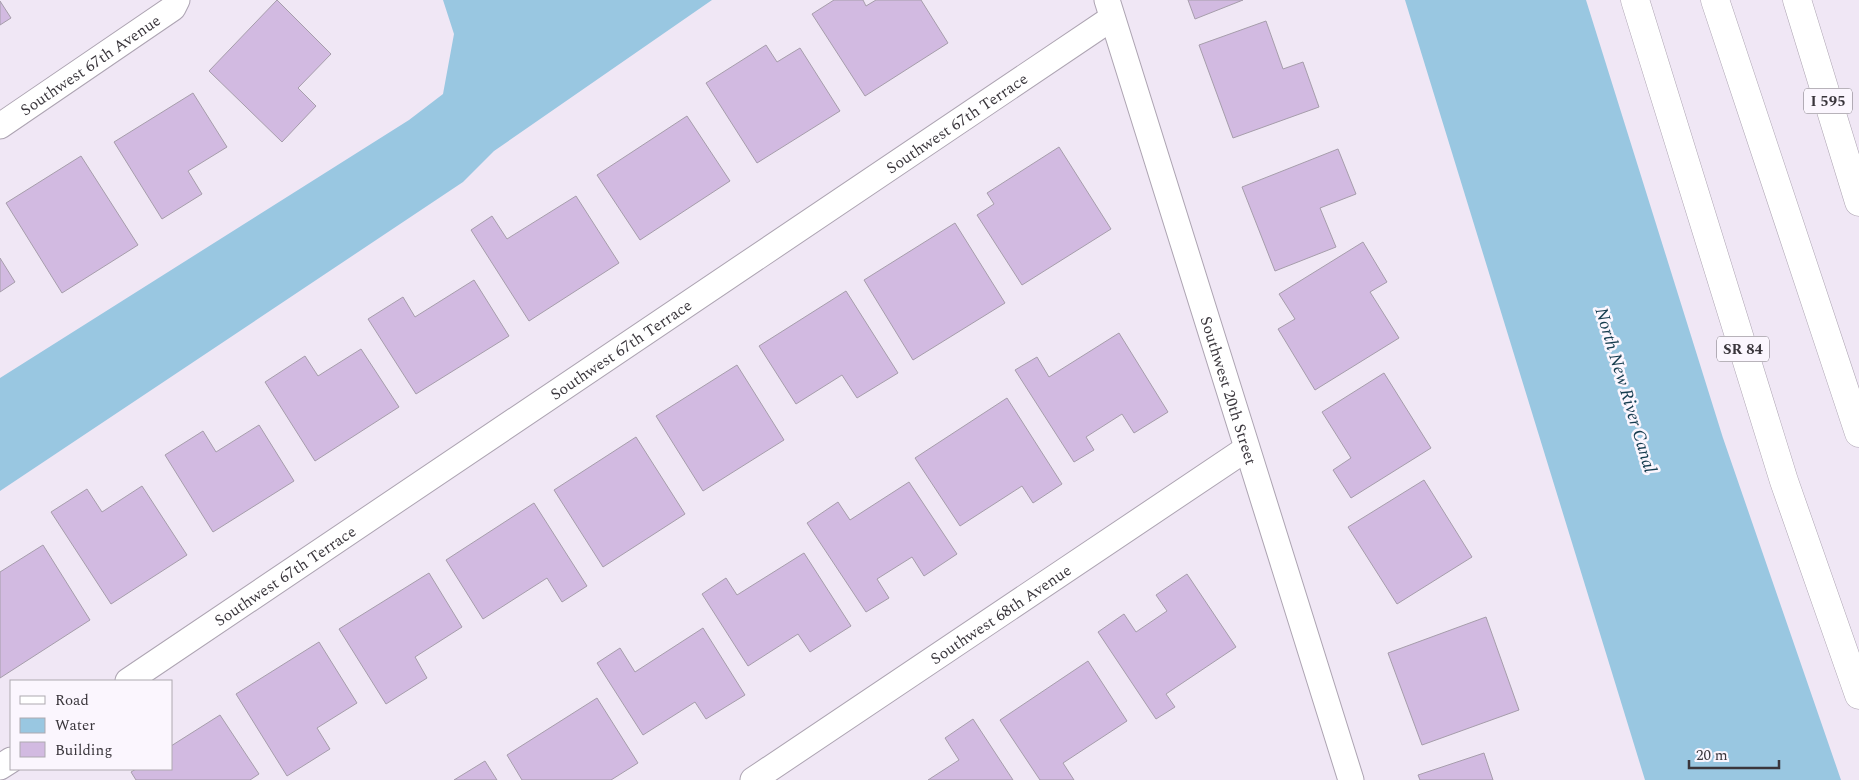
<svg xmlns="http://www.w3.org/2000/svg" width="1859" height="780" viewBox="0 0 1859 780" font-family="Spectral,serif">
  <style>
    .water { fill: #99c7e1 }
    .building { fill: #d2bae1; stroke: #a69dab }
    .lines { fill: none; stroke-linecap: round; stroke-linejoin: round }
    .minor-casing { stroke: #ada4b2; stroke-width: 27 }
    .primary-casing { stroke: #ada4b2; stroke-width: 29 }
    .motorway-casing { stroke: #ada4b2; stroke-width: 29 }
    .minor { stroke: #fff; stroke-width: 25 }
    .primary { stroke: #fff; stroke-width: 28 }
    .motorway { stroke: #fff; stroke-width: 28 }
    .labels { text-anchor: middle; stroke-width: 5; stroke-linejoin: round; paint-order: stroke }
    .shield { fill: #fbf6fe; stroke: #747076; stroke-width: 1 }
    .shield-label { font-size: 15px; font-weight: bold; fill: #3a363c }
    .street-label { font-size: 16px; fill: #3a363c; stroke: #fbf6fe }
    .water-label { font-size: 18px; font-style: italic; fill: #153c4f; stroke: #fbf6fe }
  </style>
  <rect width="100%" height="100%" fill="#f0e7f5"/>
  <path class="water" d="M 443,0 L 712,0 L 494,151 L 463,182 L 0,491 L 0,378 L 409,120 L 443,94 L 454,34 Z
    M 1405,0 L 1586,0 L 1723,438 L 1841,780 L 1645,780 Z"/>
  <path class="building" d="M 277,0 L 331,54 L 298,88 L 316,106 L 282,142 L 209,71 Z
    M 834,0 L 863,0 L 866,6 L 876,0 L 921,0 L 948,43 L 865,96 L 812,14 Z
    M 1188,0 L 1243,0 L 1195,19 Z
    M 0,1 L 11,18 L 0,25 Z
    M 1266,21 L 1283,69 L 1303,62 L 1319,107 L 1233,138 L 1199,45 Z
    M 766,45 L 777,62 L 800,48 L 840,111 L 757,163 L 706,83 Z
    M 193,93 L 227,147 L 188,171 L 202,194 L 162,219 L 114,142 Z
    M 687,116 L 730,181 L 640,240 L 597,175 Z
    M 1059,147 L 1111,229 L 1022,285 L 977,215 L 994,204 L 987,193 Z
    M 1338,149 L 1356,194 L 1320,208 L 1336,247 L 1275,271 L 1242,187 Z
    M 81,156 L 138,245 L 62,293 L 6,203 Z
    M 576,196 L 619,263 L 529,321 L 471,230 L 492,216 L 507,239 Z
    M 955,223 L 1005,303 L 913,360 L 864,280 Z
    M 1363,242 L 1387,282 L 1370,292 L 1399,338 L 1315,390 L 1278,329 L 1295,319 L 1279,294 Z
    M 0,258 L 15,282 L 0,292 Z
    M 474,280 L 509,336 L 416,394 L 368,319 L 403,297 L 415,317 Z
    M 846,291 L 898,373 L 857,398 L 842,375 L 796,404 L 759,346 Z
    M 1119,333 L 1168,412 L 1134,433 L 1122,414 L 1086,437 L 1094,450 L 1074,462 L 1015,370 L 1037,357 L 1049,377 Z
    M 361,349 L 399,407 L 315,461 L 265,382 L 305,356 L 318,376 Z
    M 737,365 L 784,440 L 703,491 L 656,416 Z
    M 1384,373 L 1431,448 L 1351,498 L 1333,470 L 1351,458 L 1322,412 Z
    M 1007,398 L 1062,484 L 1033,503 L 1022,486 L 960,526 L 915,458 Z
    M 259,425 L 294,481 L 213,532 L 165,455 L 203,431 L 216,452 Z
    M 636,437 L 685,514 L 603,567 L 554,490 Z
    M 1424,480 L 1472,557 L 1397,604 L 1348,527 Z
    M 909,482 L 957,554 L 924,576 L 912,557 L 877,579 L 889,598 L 866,612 L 807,523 L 838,502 L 850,520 Z
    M 142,486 L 187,555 L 111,604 L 51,512 L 87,489 L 102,512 Z
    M 534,503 L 587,586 L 562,602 L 547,578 L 483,619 L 446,560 Z
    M 43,545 L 90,620 L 0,678 L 0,572 Z
    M 804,553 L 851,626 L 810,652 L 798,634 L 748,666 L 702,594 L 726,578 L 737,595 Z
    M 429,573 L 462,627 L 415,657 L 427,678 L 386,704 L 339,629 Z
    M 1187,574 L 1236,647 L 1166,694 L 1175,707 L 1156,719 L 1098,632 L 1124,614 L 1136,632 L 1167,611 L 1156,595 Z
    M 1486,617 L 1519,710 L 1422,745 L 1388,653 Z
    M 703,628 L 745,695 L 706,719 L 695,702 L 643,735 L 597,663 L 620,648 L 635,672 Z
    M 319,642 L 357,703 L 317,728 L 330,749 L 287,776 L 236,694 Z
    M 1088,661 L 1127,721 L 1063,763 L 1074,780 L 1040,780 L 1000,720 Z
    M 597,698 L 638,763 L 611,780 L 522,780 L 507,755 Z
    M 220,715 L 259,774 L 250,780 L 136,780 L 131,772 L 136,769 L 171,769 L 171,746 Z
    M 973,719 L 1013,780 L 928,780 L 959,760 L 945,738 Z
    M 1484,753 L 1493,780 L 1420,780 L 1418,775 Z
    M 485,761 L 497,780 L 454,780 Z"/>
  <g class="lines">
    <defs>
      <g id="minor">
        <path id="s1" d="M 1107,0 L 1351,780"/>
        <path id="s2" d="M 0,126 L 173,8 L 177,0"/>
        <path id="s3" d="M 128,681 L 1112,18"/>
        <path d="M 0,767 L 11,760"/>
        <path id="s4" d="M 753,780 L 1246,449"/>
      </g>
      <path id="primary" d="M 1635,0 L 1784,481 L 1859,695"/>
      <path id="motorway" d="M 1715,0 L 1859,433
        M 1797,0 L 1859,202"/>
    </defs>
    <use href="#minor" class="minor-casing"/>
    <use href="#primary" class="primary-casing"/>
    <use href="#motorway" class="motorway-casing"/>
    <use href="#minor" class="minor"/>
    <use href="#primary" class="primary"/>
    <use href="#motorway" class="motorway"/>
  </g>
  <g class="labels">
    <g class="shield">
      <rect x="1804" y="88.5" width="48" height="25" rx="4"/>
      <rect x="1717" y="336.5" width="52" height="25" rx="4"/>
    </g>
    <g class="shield-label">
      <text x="1828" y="106">I 595</text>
      <text x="1743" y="354">SR 84</text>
    </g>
    <g class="street-label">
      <text dy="6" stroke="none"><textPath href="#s2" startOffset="109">Southwest 67th Avenue</textPath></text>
      <text dy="6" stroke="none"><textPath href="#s3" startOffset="999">Southwest 67th Terrace</textPath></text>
      <text dy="6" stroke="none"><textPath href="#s3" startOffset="594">Southwest 67th Terrace</textPath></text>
      <text dy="6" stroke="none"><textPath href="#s1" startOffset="409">Southwest 20th Street</textPath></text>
      <text dy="6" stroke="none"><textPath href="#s3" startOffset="189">Southwest 67th Terrace</textPath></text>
      <text dy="6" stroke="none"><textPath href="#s4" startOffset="298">Southwest 68th Avenue</textPath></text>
    </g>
    <g class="water-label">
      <text transform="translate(1626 390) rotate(73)" y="6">North New River Canal</text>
    </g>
  </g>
  <rect x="10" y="680" width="162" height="90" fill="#fbf6fe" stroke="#aea9b0"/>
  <rect x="20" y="696" width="25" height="8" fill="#ffffff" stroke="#aea9b0"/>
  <text x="55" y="705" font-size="15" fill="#3a363c">Road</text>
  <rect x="20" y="718" width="25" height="15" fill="#99c7e1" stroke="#aea9b0"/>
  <text x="55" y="730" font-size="15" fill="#3a363c">Water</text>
  <rect x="20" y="742" width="25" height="15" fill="#d2bae1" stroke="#aea9b0"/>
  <text x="55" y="755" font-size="15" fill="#3a363c">Building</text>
  <path d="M1689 760v8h90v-8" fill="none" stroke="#3a363c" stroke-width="2.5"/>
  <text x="1696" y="760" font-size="15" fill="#3a363c" stroke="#fbf6fe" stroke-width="4" paint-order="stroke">20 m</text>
</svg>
